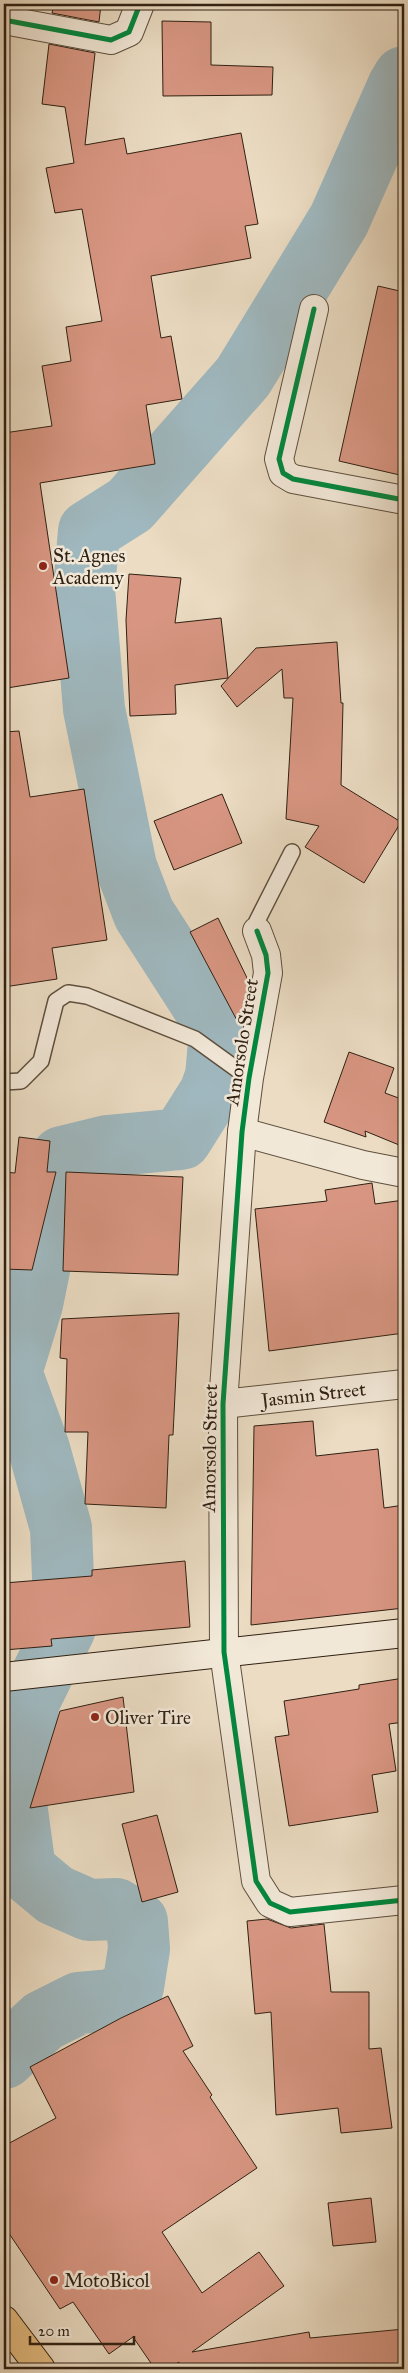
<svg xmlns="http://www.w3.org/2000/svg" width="408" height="2373" viewBox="0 0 408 2373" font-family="'IM FELL Great Primer',serif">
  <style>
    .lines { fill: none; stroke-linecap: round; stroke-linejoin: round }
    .river { stroke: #9fb8bf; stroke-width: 62 }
    .building { fill: #d89682; stroke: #2f2012 }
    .service-casing { stroke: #5e4f3e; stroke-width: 18 }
    .minor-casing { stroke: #5e4f3e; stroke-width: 30 }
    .secondary-casing { stroke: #2f2012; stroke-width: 30 }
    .primary-casing { stroke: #2f2012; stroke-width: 30 }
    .service { stroke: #f2e8d8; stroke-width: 15 }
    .minor { stroke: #f2e8d8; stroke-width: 28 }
    .secondary { stroke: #f2e8d8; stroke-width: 28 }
    .primary { stroke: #e6be82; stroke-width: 28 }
    .cycleway-casing { stroke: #f2e8d8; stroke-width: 8 }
    .cycleway { stroke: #00873e; stroke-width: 5 }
    .poi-dot { fill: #8f2418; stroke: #f2e8d8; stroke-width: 2 }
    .labels { text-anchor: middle; stroke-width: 5; stroke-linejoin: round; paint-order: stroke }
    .poi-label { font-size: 19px; fill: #2f2012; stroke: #f2e8d8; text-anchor: start }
    .street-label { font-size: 19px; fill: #2f2012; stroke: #f2e8d8 }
  </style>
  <rect width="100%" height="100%" fill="#ebdcc3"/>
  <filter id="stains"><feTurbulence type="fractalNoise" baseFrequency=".004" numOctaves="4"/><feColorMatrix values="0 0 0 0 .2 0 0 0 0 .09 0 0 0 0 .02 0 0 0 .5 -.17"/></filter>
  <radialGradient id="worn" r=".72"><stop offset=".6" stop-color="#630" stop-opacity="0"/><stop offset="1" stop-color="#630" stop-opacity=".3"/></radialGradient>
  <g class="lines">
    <path class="river" d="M 4,2058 L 43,2021 L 79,2003 L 113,2000 L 133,1987 L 139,1949 L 137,1922 L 116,1909 L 89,1910 L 55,1895 L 25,1870 L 14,1789 L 29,1701 L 65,1628 L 61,1528 L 39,1449 L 11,1372 L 32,1304 L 62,1157 L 107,1146 L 181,1139 L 210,1093 L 216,1076 L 220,1032 L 144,914 L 126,867 L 94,709 L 84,589 L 89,531 L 130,505 L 243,377 L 339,220 L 398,87 L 404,77"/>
  </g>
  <path class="building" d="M 54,4 L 101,4 L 99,22 L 52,13 Z
    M 162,21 L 211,22 L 211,65 L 273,67 L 272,95 L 163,96 Z
    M 49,44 L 95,53 L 85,145 L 124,138 L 127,154 L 241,133 L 258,224 L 245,226 L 251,258 L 151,276 L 161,338 L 171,336 L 182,399 L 146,405 L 155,464 L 40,483 L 69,678 L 7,688 L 4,667 L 4,433 L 52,426 L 42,366 L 71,361 L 66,327 L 102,321 L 82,209 L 55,213 L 46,168 L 74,163 L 65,107 L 42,104 Z
    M 378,286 L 404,292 L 404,476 L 339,461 Z
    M 129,574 L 181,578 L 175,623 L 221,618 L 228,678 L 175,685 L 176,714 L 130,716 L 126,620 Z
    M 337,642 L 341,703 L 343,703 L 341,785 L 401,822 L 364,883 L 305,847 L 319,826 L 286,819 L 293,698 L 284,698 L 282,669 L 237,707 L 221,686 L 256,648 Z
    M 19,731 L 30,797 L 84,789 L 107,940 L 52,948 L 57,979 L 4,987 L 4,732 Z
    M 222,794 L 242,843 L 174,870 L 154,821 Z
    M 218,918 L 249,982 L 240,1026 L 190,932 Z
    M 349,1052 L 394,1068 L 385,1093 L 404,1100 L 404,1147 L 365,1131 L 366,1137 L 324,1122 Z
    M 19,1137 L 50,1141 L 47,1172 L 56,1172 L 32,1270 L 4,1269 L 4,1172 L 15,1173 Z
    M 66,1172 L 183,1177 L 178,1275 L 63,1271 Z
    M 372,1183 L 375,1204 L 404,1200 L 404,1333 L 269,1351 L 255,1209 L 327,1201 L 325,1190 Z
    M 179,1313 L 173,1435 L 169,1435 L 166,1508 L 85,1504 L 88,1432 L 65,1432 L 67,1359 L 60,1358 L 62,1319 Z
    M 313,1421 L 316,1456 L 378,1449 L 384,1508 L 404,1505 L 404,1608 L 251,1625 L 254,1426 Z
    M 185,1561 L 190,1627 L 51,1639 L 52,1646 L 4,1650 L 4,1583 L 92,1576 L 92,1570 Z
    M 404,1678 L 404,1722 L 389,1724 L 396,1771 L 372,1775 L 378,1812 L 289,1826 L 275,1737 L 289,1735 L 284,1701 L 359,1689 L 359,1685 Z
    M 123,1697 L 134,1792 L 30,1808 L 60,1711 Z
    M 157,1815 L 178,1892 L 142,1902 L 122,1824 Z
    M 267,1919 L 291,1928 L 324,1924 L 331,1992 L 369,1992 L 369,2049 L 381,2048 L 392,2128 L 341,2133 L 338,2108 L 276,2115 L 271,2012 L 255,2014 L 247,1921 Z
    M 168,1996 L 193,2046 L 183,2051 L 212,2095 L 210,2097 L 257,2168 L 162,2232 L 202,2293 L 259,2252 L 284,2286 L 192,2352 L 309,2332 L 310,2338 L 404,2329 L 404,2369 L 179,2369 L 179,2362 L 168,2369 L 155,2369 L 133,2337 L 109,2354 L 73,2302 L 60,2309 L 4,2226 L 4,2146 L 56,2118 L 30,2067 L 121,2018 Z
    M 371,2198 L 376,2242 L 333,2246 L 328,2203 Z"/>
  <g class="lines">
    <defs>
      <path id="service" d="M 257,931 L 257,921 L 292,852
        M 4,1082 L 21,1081 L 41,1061 L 56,1001 L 68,993 L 87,996 L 195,1039 L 249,1078"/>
      <g id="minor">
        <path d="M 4,20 L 111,40 L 129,32 L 140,4"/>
        <path d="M 314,309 L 279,459 L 283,473 L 293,479 L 404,500"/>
        <path d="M 257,931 L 266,955 L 268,973 L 249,1078 L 242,1132 L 223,1404 L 224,1652 L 256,1881 L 270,1903 L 290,1912 L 404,1900"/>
        <path d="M 242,1132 L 363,1165 L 404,1173"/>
        <path id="s1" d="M 223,1404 L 404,1384"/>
      </g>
      <path id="secondary" d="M 4,1677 L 404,1633"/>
      <path id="primary" d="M 4,2320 L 41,2369"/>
    </defs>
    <use href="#service" class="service-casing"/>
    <use href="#minor" class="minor-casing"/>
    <use href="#secondary" class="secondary-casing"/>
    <use href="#primary" class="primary-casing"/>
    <use href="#service" class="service"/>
    <use href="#minor" class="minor"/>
    <use href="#secondary" class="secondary"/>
    <use href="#primary" class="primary"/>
    <defs>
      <path id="cycleway" d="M 4,20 L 111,40 L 129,32 L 140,4
        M 314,309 L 279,459 L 283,473 L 293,479 L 404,500
        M 257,931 L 266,955 L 268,973 L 249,1078 L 242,1132 L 223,1404 L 224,1652 L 256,1881 L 270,1903 L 290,1912 L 404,1900"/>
    </defs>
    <use href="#cycleway" class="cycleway-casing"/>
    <use href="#cycleway" class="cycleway"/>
  </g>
  <g class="poi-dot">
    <circle cx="43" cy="566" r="5"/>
    <circle cx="95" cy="1717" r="5"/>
    <circle cx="54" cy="2280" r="5"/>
  </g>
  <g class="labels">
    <g class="poi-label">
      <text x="53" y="562">St. Agnes<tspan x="53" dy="22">Academy</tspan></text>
      <text x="105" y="1724">Oliver Tire</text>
      <text x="64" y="2287">MotoBicol</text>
    </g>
    <g class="street-label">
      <text transform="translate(241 1042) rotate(-81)" y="7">Amorsolo Street</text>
      <text dy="7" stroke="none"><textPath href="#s1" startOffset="91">Jasmin Street</textPath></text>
      <text transform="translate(209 1448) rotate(-89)" y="7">Amorsolo Street</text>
    </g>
  </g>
  <rect width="408" height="2373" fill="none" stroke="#ebdcc3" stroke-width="20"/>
  <rect x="5" y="5" width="398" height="2363" fill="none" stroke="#2f2012" stroke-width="2.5"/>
  <rect x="10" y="10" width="388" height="2353" fill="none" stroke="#2f2012"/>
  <path d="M30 2336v8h104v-8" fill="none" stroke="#2f2012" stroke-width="2.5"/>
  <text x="38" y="2336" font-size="15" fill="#2f2012" stroke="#f2e8d8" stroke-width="4" paint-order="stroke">20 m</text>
  <rect width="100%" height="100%" filter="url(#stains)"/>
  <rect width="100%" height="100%" fill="url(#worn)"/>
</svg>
